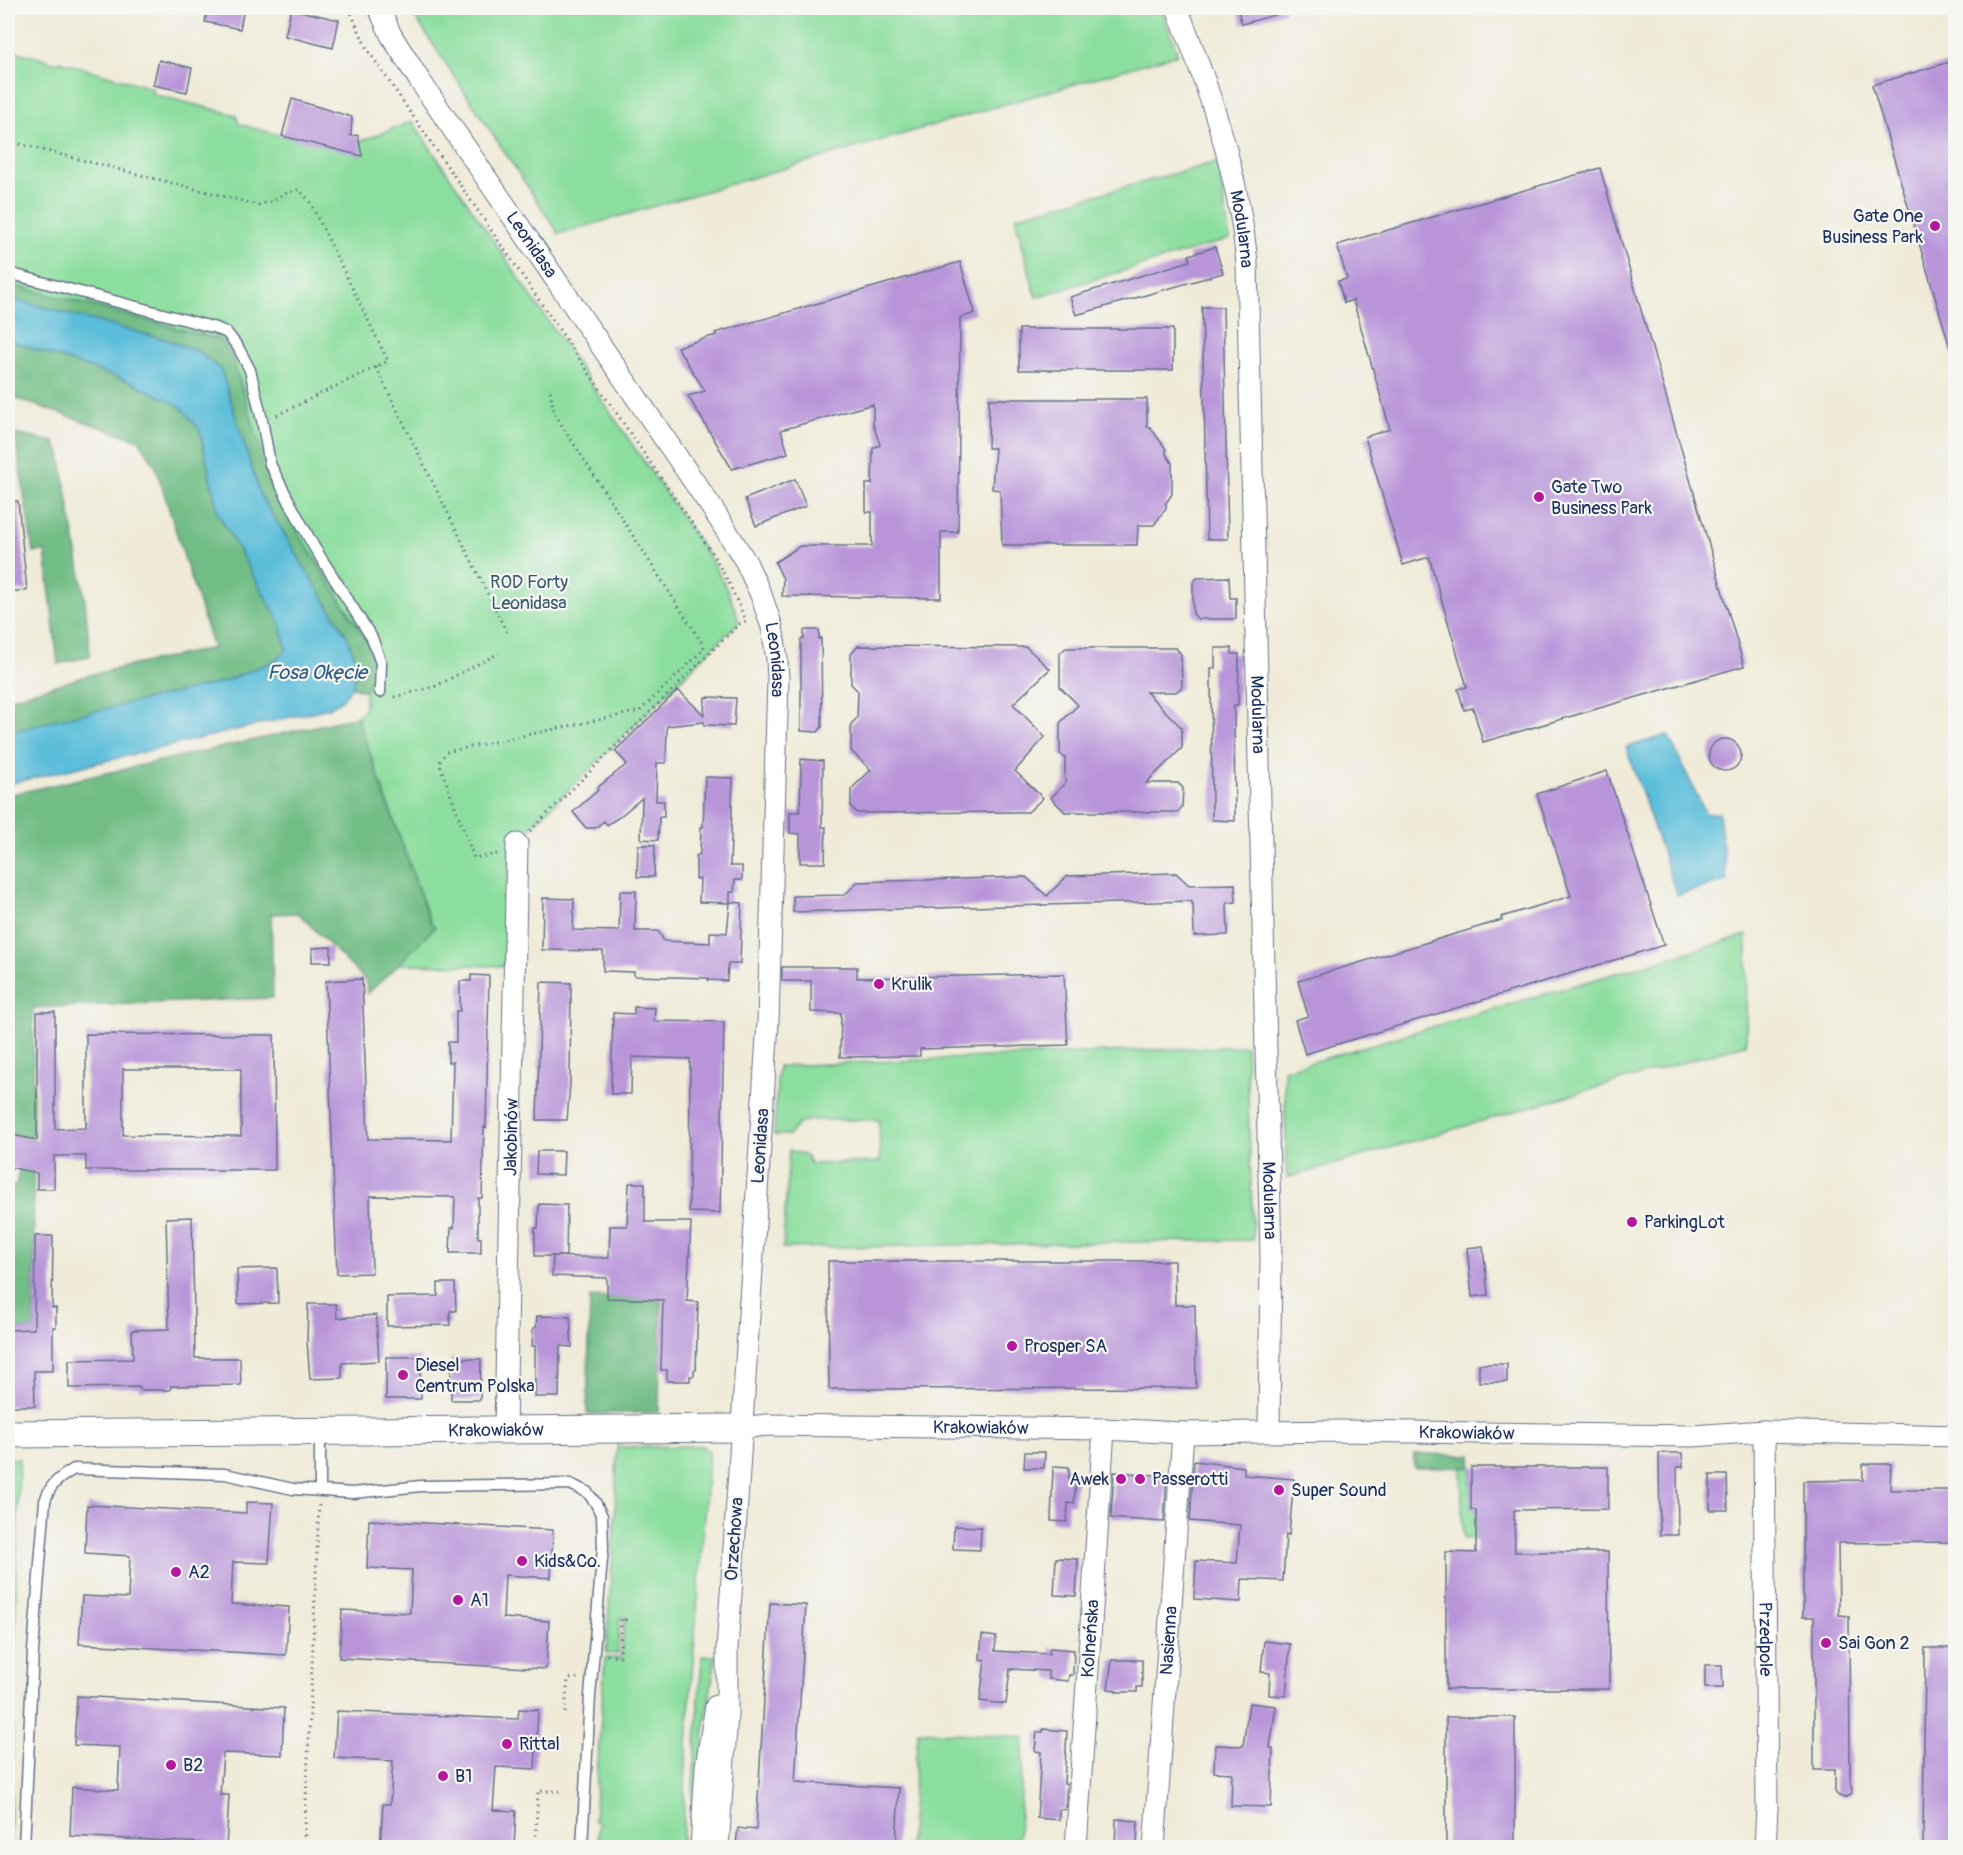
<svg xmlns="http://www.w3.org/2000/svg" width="1963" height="1855" viewBox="0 0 1963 1855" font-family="Pangolin,sans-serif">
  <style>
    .green { fill: #8cde9e; stroke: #54867e; stroke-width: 1.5 }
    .forest { fill: #71bd85; stroke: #467672; stroke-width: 1.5 }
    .water { fill: #5abdd9; stroke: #3a769c; stroke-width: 1.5 }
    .building { fill: #b894d9; fill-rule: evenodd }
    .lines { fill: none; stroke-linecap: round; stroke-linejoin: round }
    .service-casing { stroke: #657189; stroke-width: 13 }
    .minor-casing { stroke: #657189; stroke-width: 23 }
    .tertiary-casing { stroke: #657189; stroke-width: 29 }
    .path { stroke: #657189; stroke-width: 3; stroke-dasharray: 1.5 4.5; stroke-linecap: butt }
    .service { stroke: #fff; stroke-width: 10 }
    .minor { stroke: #fff; stroke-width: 21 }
    .tertiary { stroke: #fff; stroke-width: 27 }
    .poi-dot { fill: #b5179e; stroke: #f6f6f2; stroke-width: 2 }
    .labels { text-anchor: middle; stroke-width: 4.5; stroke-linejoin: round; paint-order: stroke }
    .poi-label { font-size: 18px; fill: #1b2f5e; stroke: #f6f6f2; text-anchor: start }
    .street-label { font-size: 18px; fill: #1b2f5e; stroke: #f6f6f2 }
    .park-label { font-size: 18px; fill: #375b6e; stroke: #f6f6f2 }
    .water-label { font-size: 20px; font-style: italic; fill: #2e5a83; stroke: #f6f6f2 }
  </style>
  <rect width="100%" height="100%" fill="#f6f6f2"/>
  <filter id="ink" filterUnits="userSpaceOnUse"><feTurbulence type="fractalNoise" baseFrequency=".0167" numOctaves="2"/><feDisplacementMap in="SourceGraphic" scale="12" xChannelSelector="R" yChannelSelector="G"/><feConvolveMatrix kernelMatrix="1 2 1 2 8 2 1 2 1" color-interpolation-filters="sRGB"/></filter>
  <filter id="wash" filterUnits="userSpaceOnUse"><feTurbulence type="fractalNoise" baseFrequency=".008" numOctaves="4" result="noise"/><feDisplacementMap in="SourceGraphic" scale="24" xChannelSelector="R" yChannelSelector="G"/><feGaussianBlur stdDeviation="1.35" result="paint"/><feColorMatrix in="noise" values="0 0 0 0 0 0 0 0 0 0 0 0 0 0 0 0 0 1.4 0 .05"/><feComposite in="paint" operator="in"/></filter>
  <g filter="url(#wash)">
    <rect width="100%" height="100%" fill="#efebd8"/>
    <path class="green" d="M 409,8 L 1161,8 L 1178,54 L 559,234 Z
      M 8,49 L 57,63 L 59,61 L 152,88 L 152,94 L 236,115 L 239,124 L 282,136 L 359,142 L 412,121 L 711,560 C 723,580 733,599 739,622 L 532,826 L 510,844 L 504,966 L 399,964 L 434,927 L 430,922 L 357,717 L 365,708 L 365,691 L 375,668 L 369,644 L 300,536 L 268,471 L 232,357 L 222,340 L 8,284 Z
      M 1217,162 L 1230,239 L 1036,297 L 1015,217 Z
      M 1747,935 L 1746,1044 L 1287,1178 L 1284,1070 Z
      M 1246,1046 L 1253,1240 L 783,1248 L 789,1150 L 806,1156 L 811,1164 L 880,1162 L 879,1120 L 809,1120 L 798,1124 L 789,1135 L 774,1135 L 778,1066 Z
      M 703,1446 L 709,1451 L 688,1726 L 682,1847 L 649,1847 L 648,1845 L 610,1842 L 610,1847 L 597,1847 L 599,1822 L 594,1821 L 605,1658 L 621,1658 L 624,1621 L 626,1621 L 627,1618 L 620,1618 L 618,1654 L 606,1653 L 615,1516 L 617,1447 Z
      M 8,1459 L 19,1459 L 10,1839 L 8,1839 Z
      M 1471,1467 L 1471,1509 L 1476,1510 L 1476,1538 L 1463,1539 L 1461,1468 Z
      M 702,1656 L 716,1656 L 703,1738 L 695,1830 L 690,1830 Z
      M 918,1731 L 1024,1737 L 1018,1847 L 909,1847 Z"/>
    <path class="forest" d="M 8,284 L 222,340 L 232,357 L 268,471 L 300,536 L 369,644 L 375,668 L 365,691 L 352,687 L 353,685 L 347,636 L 260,495 L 221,370 L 199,352 L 167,340 L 8,298 Z
      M 8,340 L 134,383 L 180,406 L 200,430 L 218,513 L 280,623 L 287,651 C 253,680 184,691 141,701 C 96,711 52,721 8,733 L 8,699 L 93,674 L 213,648 L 155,465 L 139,440 L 8,396 Z
      M 15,434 L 54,442 L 60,454 L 85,600 L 90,656 L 58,664 L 45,551 L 33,552 Z
      M 357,717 L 430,922 L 435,927 L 399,964 L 367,994 L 366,981 L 298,913 L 271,914 L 273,998 L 33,1008 L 34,1329 L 8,1330 L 8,1185 L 16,1186 L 25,1138 L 8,1134 L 8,795 Z
      M 590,1297 L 661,1300 L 659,1412 L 587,1414 Z
      M 1414,1454 L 1471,1455 L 1471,1467 L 1414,1468 Z"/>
    <path class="water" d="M 8,298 L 167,340 L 199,352 L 221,370 L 260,495 L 347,636 L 357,664 L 353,685 L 343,699 L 329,708 L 8,784 L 8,733 L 55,720 L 220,683 L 276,660 L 287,650 L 280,623 L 218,513 L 200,430 L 180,406 L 134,383 L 8,340 Z
      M 1668,735 L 1706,814 L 1719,813 L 1727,881 L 1677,895 L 1626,747 Z"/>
    <g id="blocks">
      <path class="building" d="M 208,8 L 244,8 L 240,29 L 205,22 Z
        M 1237,8 L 1284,8 L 1285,12 L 1242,24 Z
        M 291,9 L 339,20 L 333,48 L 285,36 Z
        M 159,60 L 192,68 L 187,92 L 153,85 Z
        M 1956,60 L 1956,353 L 1952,354 L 1872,85 Z
        M 292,99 L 352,117 L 351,136 L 358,135 L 362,156 L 282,136 Z
        M 1600,168 L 1744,666 L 1483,742 L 1473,708 L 1464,710 L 1458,689 L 1467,687 L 1429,557 L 1403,565 L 1365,437 L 1390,429 L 1353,300 L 1344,303 L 1338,281 L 1347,279 L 1337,245 Z
        M 1215,247 L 1223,273 L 1076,315 L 1070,297 L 1190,261 L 1189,255 Z
        M 960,262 L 975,313 L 960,318 L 958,532 L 941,532 L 941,598 L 782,596 L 783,579 L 775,562 L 800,546 L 872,546 L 872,512 L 866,512 L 866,484 L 872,484 L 873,448 L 880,445 L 873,424 L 873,404 L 781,430 L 788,453 L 732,469 L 688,396 L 705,391 L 677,347 L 716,335 L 715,333 Z
        M 1202,307 L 1223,307 L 1228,539 L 1207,539 Z
        M 1019,329 L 1173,329 L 1173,370 L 1019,370 Z
        M 989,399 L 1147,399 L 1147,427 L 1150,427 L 1166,449 L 1166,454 L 1172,463 L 1172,494 L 1166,503 L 1166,508 L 1154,525 L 1138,525 L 1137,545 L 1002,545 L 1000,490 L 992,489 L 995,448 L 988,448 Z
        M 795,479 L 806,506 L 756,526 L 745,499 Z
        M 18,501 L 27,590 L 8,592 L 8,502 Z
        M 1229,577 L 1230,598 L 1236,598 L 1236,619 L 1198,619 L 1193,614 L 1193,582 L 1197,578 Z
        M 804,630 L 819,630 L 819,639 L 821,638 L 822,727 L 818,732 L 801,731 L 801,639 L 804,638 Z
        M 858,646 L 1026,647 L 1050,669 L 1013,704 L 1045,737 L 1015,771 L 1043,798 L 1028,812 L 857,813 L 851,807 L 851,789 L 871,770 L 851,751 L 851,724 L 857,718 L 858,691 L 851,684 L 851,654 Z
        M 1066,648 L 1176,648 L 1181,654 L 1182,687 L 1176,692 L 1146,692 L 1182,728 L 1182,748 L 1146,783 L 1178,783 L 1183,788 L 1182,807 L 1178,812 L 1065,812 L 1051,798 L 1065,783 L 1065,758 L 1060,754 L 1060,723 L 1078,705 L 1060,687 L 1060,653 Z
        M 1215,648 L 1232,648 L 1232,654 L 1239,654 L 1238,705 L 1234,705 L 1235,821 L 1212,820 L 1211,668 L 1215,668 Z
        M 678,690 L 704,715 L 705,697 L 736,698 L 734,726 L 704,725 L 704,722 L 667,726 L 666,763 L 657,763 L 656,801 L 664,801 L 664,817 L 659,817 L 658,840 L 641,839 L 642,798 L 618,818 L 607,825 L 604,821 L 595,828 L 586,828 L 573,812 L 598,790 L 597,788 L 627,764 L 615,751 Z
        M1709 755a16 16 0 1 1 32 0a16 16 0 1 1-32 0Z
        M 801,759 L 823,761 L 822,827 L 826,827 L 825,863 L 800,863 L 800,834 L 790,833 L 790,812 L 800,812 Z
        M 1607,771 L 1664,945 L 1305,1054 L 1295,1020 L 1308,1016 L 1298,981 L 1502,920 L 1501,917 L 1571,896 L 1537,794 Z
        M 705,777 L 733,778 L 730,866 L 742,866 L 742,880 L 735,880 L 734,892 L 730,892 L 730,902 L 742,903 L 740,964 L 728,964 L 727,981 L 708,980 L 709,978 L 634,976 L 634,972 L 603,971 L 603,951 L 542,950 L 543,898 L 574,899 L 573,930 L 619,931 L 620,891 L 636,891 L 635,931 L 658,931 L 664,941 L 710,943 L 710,932 L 727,933 L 730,903 L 699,902 L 700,879 L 696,879 L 696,856 L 700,854 L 701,827 L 703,827 Z
        M 638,845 L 655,845 L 654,877 L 637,877 Z
        M 1176,873 L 1189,885 L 1235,884 L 1236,902 L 1227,903 L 1228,935 L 1194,936 L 1193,904 L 1192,904 L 1192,901 L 793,912 L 793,896 L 845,895 L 857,882 L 1026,877 L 1047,896 L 1067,876 Z
        M 331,947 L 331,962 L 312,962 L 312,948 Z
        M 782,967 L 857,967 L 857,978 L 1064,974 L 1068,1045 L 920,1049 L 920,1056 L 840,1057 L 841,1013 L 811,1012 L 811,981 L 782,981 Z
        M 471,975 L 489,976 L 486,1128 L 484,1127 L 482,1198 L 478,1198 L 478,1238 L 481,1238 L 481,1253 L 450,1253 L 451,1228 L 454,1228 L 455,1197 L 370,1196 L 372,1273 L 337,1274 L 326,981 L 362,979 L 368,1139 L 451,1140 L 453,1062 L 448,1062 L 448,1042 L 456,1042 L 456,1011 L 460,1011 L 460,981 L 471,981 Z
        M 541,982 L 571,983 L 570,1084 L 567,1120 L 537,1120 Z
        M 634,1007 L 655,1008 L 654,1021 L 724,1022 L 720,1213 L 689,1212 L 690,1059 L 632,1057 L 631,1094 L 611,1094 L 613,1013 L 634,1014 Z
        M 37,1012 L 55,1012 L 55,1129 L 86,1128 L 86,1034 L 274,1035 L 275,1170 L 86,1170 L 86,1156 L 54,1156 L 54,1189 L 37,1189 L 37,1173 L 8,1167 L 8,1134 L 37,1140 ZM 123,1069 L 241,1069 L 241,1136 L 123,1135 Z
        M 537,1151 L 564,1151 L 563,1175 L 536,1174 Z
        M 629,1183 L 645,1183 L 645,1222 L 691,1222 L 687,1301 L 698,1302 L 696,1370 L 694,1370 L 694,1376 L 690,1376 L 690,1381 L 667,1381 L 667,1370 L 661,1370 L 663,1300 L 607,1298 L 607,1278 L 552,1276 L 553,1256 L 609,1258 L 610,1226 L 627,1226 Z
        M 539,1204 L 567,1205 L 566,1256 L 535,1256 L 535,1228 L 538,1228 Z
        M 192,1217 L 195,1358 L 240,1358 L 241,1385 L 171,1386 L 170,1390 L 140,1390 L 140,1387 L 69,1388 L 69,1360 L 133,1359 L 132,1330 L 169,1329 L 166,1218 Z
        M 35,1236 L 53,1236 L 52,1308 L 56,1308 L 56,1327 L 53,1327 L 53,1371 L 34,1371 L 35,1406 L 8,1406 L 8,1330 L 34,1329 Z
        M 1483,1246 L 1488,1295 L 1472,1297 L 1467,1248 Z
        M 828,1261 L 1174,1261 L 1175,1305 L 1195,1305 L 1196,1388 L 829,1389 Z
        M 277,1268 L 278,1303 L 238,1304 L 237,1269 Z
        M 438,1283 L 455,1283 L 456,1311 L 450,1311 L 450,1325 L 387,1326 L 387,1297 L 438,1296 Z
        M 308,1304 L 336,1304 L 337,1318 L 376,1315 L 379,1361 L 342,1363 L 342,1378 L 310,1379 L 307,1341 Z
        M 537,1316 L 570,1317 L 572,1347 L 560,1346 L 559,1397 L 535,1397 L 535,1346 L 532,1346 L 533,1328 L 536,1328 Z
        M 386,1357 L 420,1357 L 421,1399 L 386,1399 Z
        M 451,1358 L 481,1359 L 480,1400 L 451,1400 Z
        M 1479,1364 L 1507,1364 L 1507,1382 L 1479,1382 Z
        M 1025,1452 L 1045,1452 L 1044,1468 L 1024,1468 Z
        M 1659,1453 L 1682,1453 L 1683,1467 L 1677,1467 L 1678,1535 L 1660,1535 Z
        M 1194,1461 L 1244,1467 L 1244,1475 L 1294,1479 L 1289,1535 L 1286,1534 L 1283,1581 L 1242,1579 L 1241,1602 L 1194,1599 L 1196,1561 L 1237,1563 L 1240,1525 L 1190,1521 Z
        M 1863,1464 L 1891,1464 L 1890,1490 L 1956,1490 L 1956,1542 L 1838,1543 L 1839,1615 L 1849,1616 L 1850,1778 L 1853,1790 L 1851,1795 L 1844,1798 L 1837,1795 L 1835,1791 L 1835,1770 L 1814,1770 L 1814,1617 L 1803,1617 L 1803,1481 L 1863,1480 Z
        M 1053,1466 L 1069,1467 L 1069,1478 L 1076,1479 L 1074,1504 L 1068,1503 L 1067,1522 L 1051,1521 Z
        M 1471,1467 L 1608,1467 L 1608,1509 L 1514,1510 L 1515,1552 L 1608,1552 L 1609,1689 L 1446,1689 L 1446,1552 L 1476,1553 L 1476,1510 L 1471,1510 Z
        M 1114,1472 L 1167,1476 L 1164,1522 L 1111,1518 Z
        M 1710,1475 L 1727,1475 L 1728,1510 L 1710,1510 Z
        M 246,1502 L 273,1503 L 269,1563 L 233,1562 L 231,1604 L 289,1607 L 286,1655 L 79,1644 L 82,1596 L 128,1598 L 130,1556 L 85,1553 L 87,1505 L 246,1513 Z
        M 369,1520 L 553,1530 L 551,1578 L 505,1575 L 503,1618 L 549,1621 L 546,1669 L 339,1658 L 342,1610 L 410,1613 L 412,1570 L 367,1568 Z
        M 954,1526 L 981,1527 L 980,1550 L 953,1549 Z
        M 1056,1558 L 1078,1559 L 1076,1596 L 1054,1595 Z
        M 770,1603 L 806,1605 L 795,1782 L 899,1788 L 896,1848 L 758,1848 L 736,1845 L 738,1828 L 756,1830 Z
        M 982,1635 L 996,1637 L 995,1651 L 1049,1654 L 1050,1648 L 1074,1650 L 1073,1675 L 1069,1675 L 1068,1681 L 1048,1679 L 1048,1671 L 1010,1669 L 1006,1704 L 980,1701 L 985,1660 L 980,1659 Z
        M 1264,1641 L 1290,1644 L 1286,1696 L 1269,1695 L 1270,1673 L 1261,1672 Z
        M 1925,1648 L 1956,1648 L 1956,1845 L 1923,1845 Z
        M 1112,1660 L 1142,1660 L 1142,1687 L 1137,1687 L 1137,1692 L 1116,1692 L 1116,1690 L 1108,1689 Z
        M 1705,1665 L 1722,1665 L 1723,1688 L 1705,1688 Z
        M 77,1696 L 284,1708 L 282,1755 L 223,1753 L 220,1795 L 229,1795 L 226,1848 L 206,1848 L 206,1843 L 70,1836 L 72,1787 L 118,1790 L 120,1747 L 74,1745 Z
        M 1249,1703 L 1276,1706 L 1270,1748 L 1273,1748 L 1271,1807 L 1231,1806 L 1232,1773 L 1214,1772 L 1215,1745 L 1243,1746 Z
        M 519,1709 L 538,1710 L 535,1769 L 496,1767 L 493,1810 L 516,1811 L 514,1848 L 380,1848 L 383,1804 L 390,1804 L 393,1761 L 334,1758 L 337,1711 L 518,1719 Z
        M 1446,1717 L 1515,1717 L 1515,1848 L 1446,1848 Z
        M 1043,1729 L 1067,1731 L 1064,1783 L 1067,1784 L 1065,1810 L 1059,1809 L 1059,1820 L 1037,1818 L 1041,1752 L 1035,1751 L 1037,1732 L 1043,1732 Z
        M 1116,1819 L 1138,1821 L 1137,1848 L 1115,1847 Z"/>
    </g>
  </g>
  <g filter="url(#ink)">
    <use href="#blocks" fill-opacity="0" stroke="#657189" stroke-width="1.5"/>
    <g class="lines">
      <defs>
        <path id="service" d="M 8,273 L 216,328 L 227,333 L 238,347 L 250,370 L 262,420 L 270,464 L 289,501 L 314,547 L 372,638 L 381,663 L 380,692
          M 320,1491 L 320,1432
          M 24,1848 L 33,1651 L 45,1501 C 50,1484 59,1478 74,1469 L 225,1474 L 293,1489 L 353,1493 L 421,1486 L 570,1484 L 587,1492 L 595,1502 L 602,1516 L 603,1548 L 590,1696 L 582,1848"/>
        <g id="minor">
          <path id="s1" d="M 379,8 L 391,35 L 420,81 L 714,511 L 746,562 L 761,595 L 772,627 L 777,659 L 778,679 L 768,1022 L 731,1594 L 727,1649 L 727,1714 L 718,1848"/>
          <path id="s2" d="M 1177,8 C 1210,91 1239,174 1247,264 L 1271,1257 L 1269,1431"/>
          <path id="s3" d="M 741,1428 L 767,1425 L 1104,1429 L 1183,1433 L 1342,1431 L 1692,1436 L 1764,1431 L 1956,1436"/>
          <path id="s4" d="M 505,1431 L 517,844"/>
          <path id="s5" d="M 1764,1431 L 1767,1808 L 1765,1848"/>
          <path d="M 701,1848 L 706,1766 L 716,1706"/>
          <path id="s6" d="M 1076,1848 L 1104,1429"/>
          <path id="s7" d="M 1154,1848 L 1183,1433"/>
        </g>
        <g id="tertiary">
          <path id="s8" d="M 8,1434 L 741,1428"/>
        </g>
      </defs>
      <use href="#service" class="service-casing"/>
      <use href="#minor" class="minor-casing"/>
      <use href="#tertiary" class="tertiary-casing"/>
      <path class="path" d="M 349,8 L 367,49 L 711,551 L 728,581 L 746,621
        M 8,141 L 258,205 L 272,201 L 288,192 L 299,190 L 309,200 L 388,361 L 275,416
        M 376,367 L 508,635
        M 394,697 L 436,686 L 499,653
        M 530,831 L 739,624 L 746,621
        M 497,854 L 474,858 L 439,763 L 446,752 L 640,711 L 703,650 L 704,646 L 554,413 L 550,389
        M 607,1655 L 620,1656 L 621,1619 L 625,1620 L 625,1617
        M 565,1713 L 568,1679 L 577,1678
        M 304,1848 L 319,1505
        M 535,1848 L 538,1791 L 560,1791"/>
      <use href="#service" class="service"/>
      <use href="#minor" class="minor"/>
      <use href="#tertiary" class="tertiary"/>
    </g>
  </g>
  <g class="poi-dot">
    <circle cx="1935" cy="226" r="6"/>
    <circle cx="1539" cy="497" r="6"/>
    <circle cx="879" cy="984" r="6"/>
    <circle cx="1632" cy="1222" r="6"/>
    <circle cx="1012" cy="1346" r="6"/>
    <circle cx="403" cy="1375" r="6"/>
    <circle cx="1121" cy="1479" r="6"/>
    <circle cx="1140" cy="1479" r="6"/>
    <circle cx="1279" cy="1490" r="6"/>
    <circle cx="522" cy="1561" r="6"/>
    <circle cx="176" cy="1572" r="6"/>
    <circle cx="458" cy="1600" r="6"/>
    <circle cx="1826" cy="1643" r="6"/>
    <circle cx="507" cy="1744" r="6"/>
    <circle cx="171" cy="1765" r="6"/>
    <circle cx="443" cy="1776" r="6"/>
  </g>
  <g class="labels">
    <g class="poi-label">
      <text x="1923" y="222" text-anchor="end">Gate One<tspan x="1923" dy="21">Business Park</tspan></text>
      <text x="1551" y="493">Gate Two<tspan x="1551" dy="21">Business Park</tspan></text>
      <text x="891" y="990">Krulik</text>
      <text x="1644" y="1228">ParkingLot</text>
      <text x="1024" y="1352">Prosper SA</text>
      <text x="415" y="1371">Diesel<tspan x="415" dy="21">Centrum Polska</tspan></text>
      <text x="1109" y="1485" text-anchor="end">Awek</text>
      <text x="1152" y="1485">Passerotti</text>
      <text x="1291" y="1496">Super Sound</text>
      <text x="534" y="1567">Kids&amp;Co.</text>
      <text x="188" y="1578">A2</text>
      <text x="470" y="1606">A1</text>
      <text x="1838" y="1649">Sai Gon 2</text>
      <text x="519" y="1750">Rittal</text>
      <text x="183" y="1771">B2</text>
      <text x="455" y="1782">B1</text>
    </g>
    <g class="street-label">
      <text dy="6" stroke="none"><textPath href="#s2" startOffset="231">Modularna</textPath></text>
      <text dy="6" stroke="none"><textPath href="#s1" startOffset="282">Leonidasa</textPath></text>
      <text dy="6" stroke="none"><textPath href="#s1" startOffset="768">Leonidasa</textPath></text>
      <text dy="6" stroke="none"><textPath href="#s2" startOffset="717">Modularna</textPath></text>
      <text dy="6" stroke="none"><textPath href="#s4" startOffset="294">Jakobinów</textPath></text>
      <text transform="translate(760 1146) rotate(-86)" y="6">Leonidasa</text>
      <text dy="6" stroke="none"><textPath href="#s2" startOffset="1203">Modularna</textPath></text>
      <text dy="6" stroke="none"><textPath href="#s3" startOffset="240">Krakowiaków</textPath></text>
      <text dy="6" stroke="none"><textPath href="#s8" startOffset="488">Krakowiaków</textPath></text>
      <text dy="6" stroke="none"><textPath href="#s3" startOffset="726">Krakowiaków</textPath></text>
      <text transform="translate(734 1539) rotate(-86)" y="6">Orzechowa</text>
      <text dy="6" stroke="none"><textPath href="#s6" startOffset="210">Kolneńska</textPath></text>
      <text dy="6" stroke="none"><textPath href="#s5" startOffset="208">Przedpole</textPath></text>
      <text dy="6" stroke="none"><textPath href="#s7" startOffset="208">Nasienna</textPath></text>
    </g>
    <g class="park-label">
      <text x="529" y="588">ROD Forty<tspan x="529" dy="21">Leonidasa</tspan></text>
    </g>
    <g class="water-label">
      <text x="317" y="679">Fosa Okęcie</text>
    </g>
  </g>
  <rect width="1963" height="1855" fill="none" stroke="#f6f6f2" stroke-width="30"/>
</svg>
